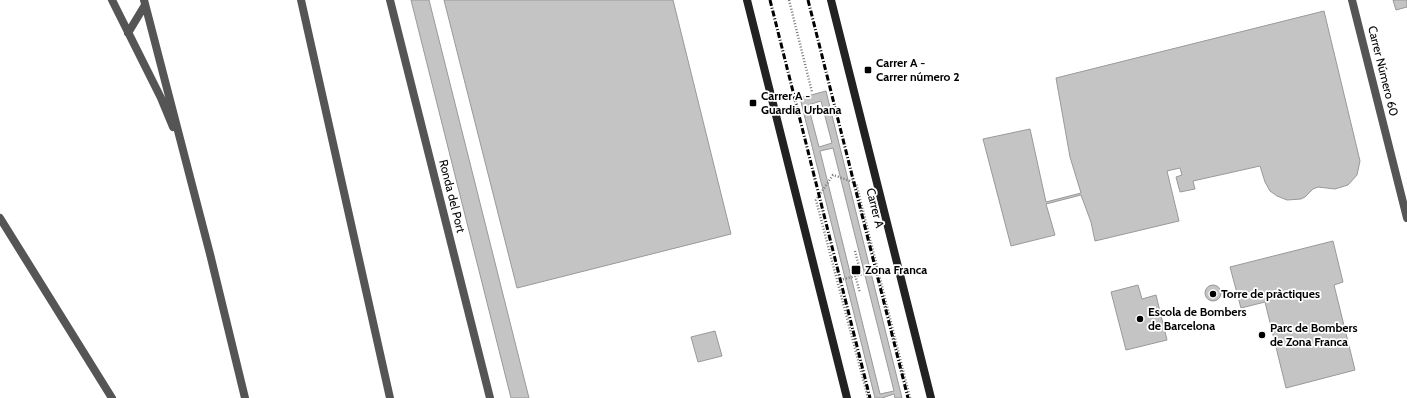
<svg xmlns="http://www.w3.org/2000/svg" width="1407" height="398" viewBox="0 0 1407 398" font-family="Cabin,sans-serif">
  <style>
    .building { fill: #c4c4c4; stroke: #999; fill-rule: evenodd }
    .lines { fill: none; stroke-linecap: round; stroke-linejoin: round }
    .path { stroke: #777; stroke-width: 2.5; stroke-dasharray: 1 2; stroke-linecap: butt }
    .service { stroke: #555; stroke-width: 8 }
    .minor { stroke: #555; stroke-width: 8 }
    .secondary { stroke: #222; stroke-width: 8 }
    .rail { stroke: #000; stroke-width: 3; stroke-dasharray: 6 2 1 2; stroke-linecap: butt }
    .poi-dot { fill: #000; stroke: #fff; stroke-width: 1.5 }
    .labels { text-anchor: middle; stroke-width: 3.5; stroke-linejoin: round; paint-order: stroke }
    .poi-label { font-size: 12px; font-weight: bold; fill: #000; stroke: #fff; text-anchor: start }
    .street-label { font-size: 12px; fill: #000; stroke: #fff }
  </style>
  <rect width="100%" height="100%" fill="#fff"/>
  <path class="building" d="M 411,0 L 429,0 L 529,398 L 511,398 Z
    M 444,0 L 673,0 L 731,234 L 517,288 Z
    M 1393,0 L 1407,0 L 1407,7 L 1396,10 Z
    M 1324,11 L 1360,161 L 1357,175 L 1348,185 L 1335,189 L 1318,187 L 1313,189 L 1305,197 L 1301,199 L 1287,200 L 1277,196 L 1270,191 L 1265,182 L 1260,166 L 1193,181 L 1195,189 L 1180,192 L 1176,177 L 1182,175 L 1180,168 L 1167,171 L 1179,221 L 1095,241 L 1091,222 L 1081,195 L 1046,204 L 1055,235 L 1011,246 L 983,139 L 1030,129 L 1046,202 L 1081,193 L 1070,157 L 1056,78 Z
    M 826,91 L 902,398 L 895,398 L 894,394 L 882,398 L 875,398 L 800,98 ZM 821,101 L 832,143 L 819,147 L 808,105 ZM 833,148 L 894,391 L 880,394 L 820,151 Z
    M 1333,241 L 1343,282 L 1334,285 L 1355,370 L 1286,388 L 1265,302 L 1241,308 L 1230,267 Z
    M1205 293a8 8 0 1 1 16 0a8 8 0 1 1-16 0Z
    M 1138,285 L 1142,299 L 1156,295 L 1167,340 L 1126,350 L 1111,292 Z
    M 715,331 L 722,356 L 698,362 L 691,337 Z"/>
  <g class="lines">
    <path class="path" d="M 789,0 L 812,92
      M 855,251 L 861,274
      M 853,267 L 860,293
      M 840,280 L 876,271
      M 868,398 L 816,200 L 833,175 L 856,183 L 910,398"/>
    <path class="service" d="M 112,0 L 161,98 L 173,127
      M 144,0 L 210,254 L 245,398
      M 301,0 L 390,398
      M 128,33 L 145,5
      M 0,218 L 112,398"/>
    <path class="minor" d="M 390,0 L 490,398
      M 1352,0 L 1407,218"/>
    <path class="secondary" d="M 747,0 L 847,398
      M 831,0 L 931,398"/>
    <path class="rail" d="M 770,0 L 870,398
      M 808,0 L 908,398"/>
  </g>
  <g class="poi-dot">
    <rect x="864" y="66" width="8" height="8" rx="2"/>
    <rect x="749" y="99" width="8" height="8" rx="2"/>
    <rect x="851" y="265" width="10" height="10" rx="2"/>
    <circle cx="1213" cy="294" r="4"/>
    <circle cx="1140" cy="319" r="4"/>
    <circle cx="1262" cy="335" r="4"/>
  </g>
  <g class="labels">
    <g class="poi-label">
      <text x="876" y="67">Carrer A -<tspan x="876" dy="14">Carrer número 2</tspan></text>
      <text x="761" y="100">Carrer A -<tspan x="761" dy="14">Guardia Urbana</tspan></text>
      <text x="865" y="274">Zona Franca</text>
      <text x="1221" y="298">Torre de pràctiques</text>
      <text x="1148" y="316">Escola de Bombers<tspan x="1148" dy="14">de Barcelona</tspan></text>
      <text x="1270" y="332">Parc de Bombers<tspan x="1270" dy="14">de Zona Franca</tspan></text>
    </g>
    <g class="street-label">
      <text transform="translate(1383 71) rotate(76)" y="4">Carrer Número 60</text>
      <text transform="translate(452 196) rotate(76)" y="4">Ronda del Port</text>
      <text transform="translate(875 208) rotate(76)" y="4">Carrer A</text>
    </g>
  </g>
</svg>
